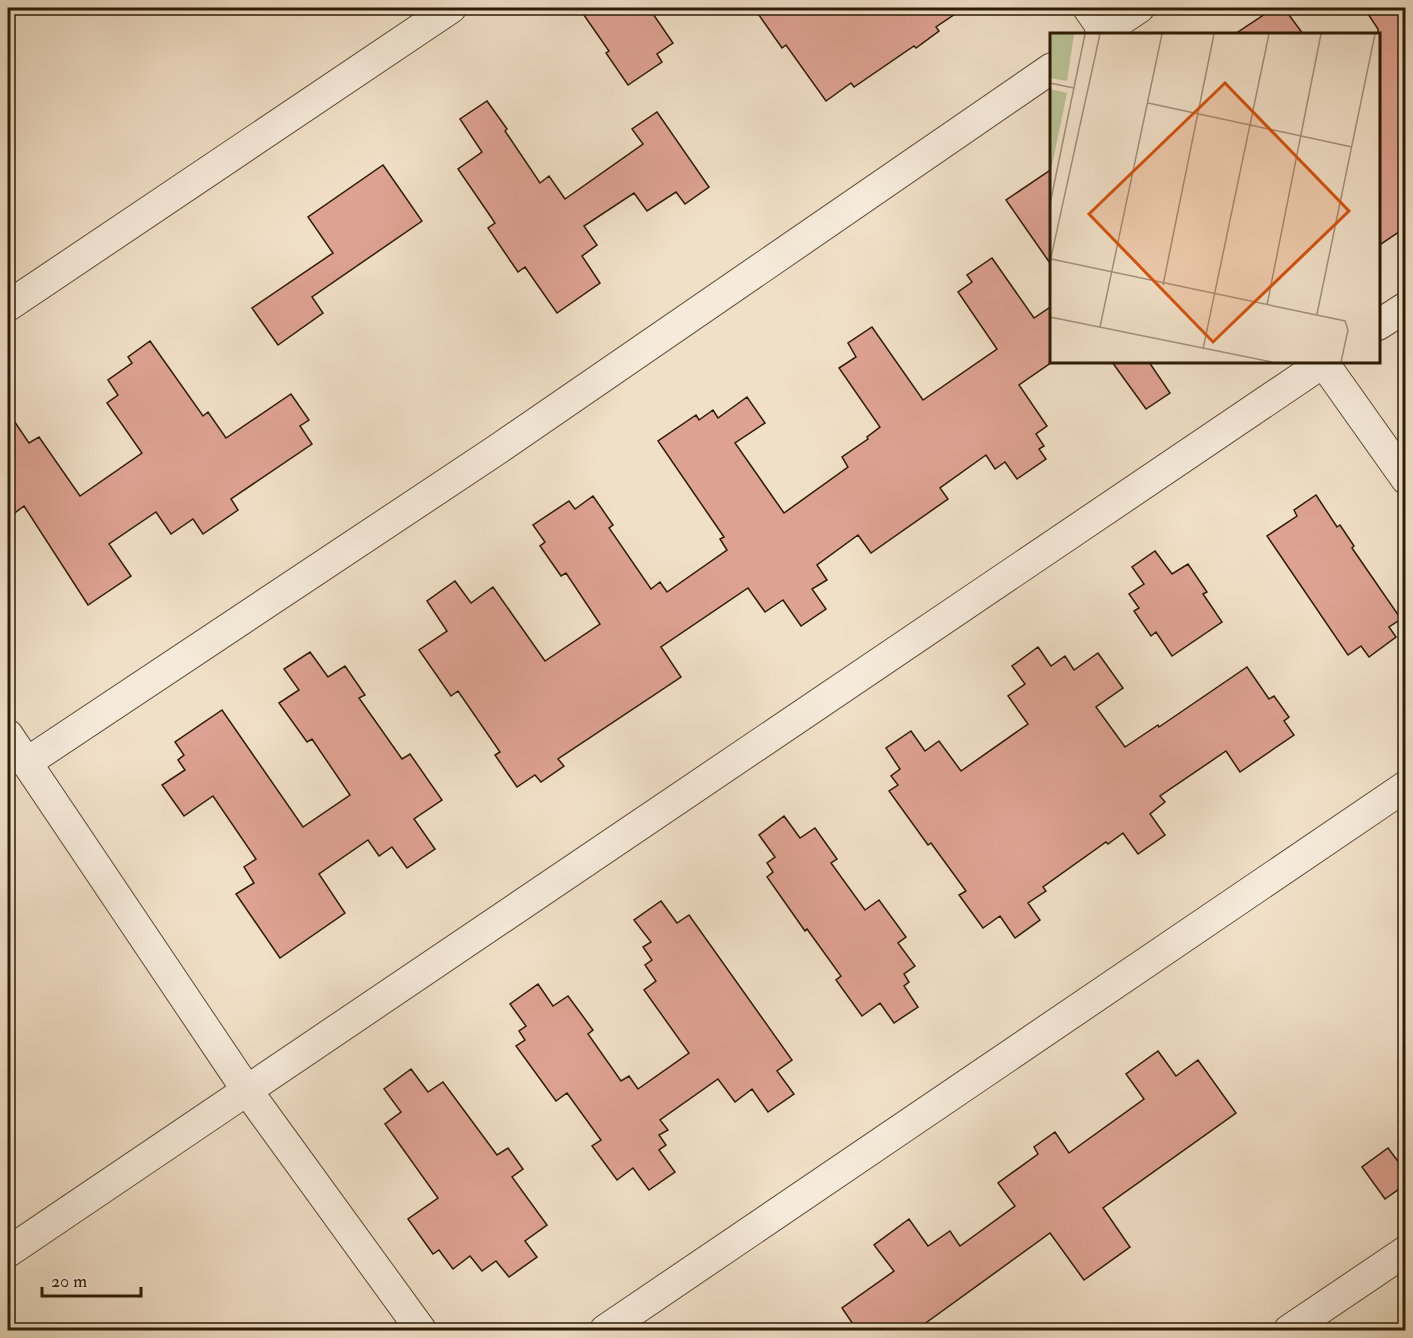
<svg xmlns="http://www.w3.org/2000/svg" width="1413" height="1338" viewBox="0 0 1413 1338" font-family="'IM FELL Double Pica',serif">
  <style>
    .building { fill: #dea292; stroke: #2b1b05; stroke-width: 1.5 }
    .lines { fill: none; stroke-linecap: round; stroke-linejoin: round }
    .minor-casing { stroke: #5c4c36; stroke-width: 32 }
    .minor { stroke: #f6ebdb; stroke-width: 30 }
    .inset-road { fill: none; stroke: #a2917a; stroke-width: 1.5 }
    .view { fill: #d5530b; fill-opacity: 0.15; stroke: #d5530b; stroke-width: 3 }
    .inset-edge { fill: none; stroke: #2b1b05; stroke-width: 3 }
  </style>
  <rect width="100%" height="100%" fill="#f1e0c8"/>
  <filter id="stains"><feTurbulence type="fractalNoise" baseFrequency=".00333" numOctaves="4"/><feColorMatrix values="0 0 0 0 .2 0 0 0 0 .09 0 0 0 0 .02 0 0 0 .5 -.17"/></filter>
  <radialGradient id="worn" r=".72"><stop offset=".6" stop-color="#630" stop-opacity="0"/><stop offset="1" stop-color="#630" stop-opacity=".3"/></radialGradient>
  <path class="building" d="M 579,8 L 649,8 L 673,43 L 657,54 L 662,62 L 628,85 L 606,53 L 609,51 Z
    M 754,8 L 964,8 L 936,27 L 939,31 L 916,48 L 914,46 L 854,87 L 851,83 L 826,101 L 786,45 L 782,48 Z
    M 1274,8 L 1284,8 L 1303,34 L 1235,34 Z
    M 1364,8 L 1406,8 L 1406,227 L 1378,246 L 1378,29 Z
    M 487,101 L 507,129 L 505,131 L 540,183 L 549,176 L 565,199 L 643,144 L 632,129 L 657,112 L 709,187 L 685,204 L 676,192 L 647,211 L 634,193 L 584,226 L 597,245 L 582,256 L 600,283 L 557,313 L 525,267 L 518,272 L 488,228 L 495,223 L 491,217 L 458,169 L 482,152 L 460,119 Z
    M 383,165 L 422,221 L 312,297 L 323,313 L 278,345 L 252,308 L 333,253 L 308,217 Z
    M 1052,169 L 1052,266 L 1006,200 Z
    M 992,258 L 1034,318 L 1052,306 L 1052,362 L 1019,385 L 1047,426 L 1036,434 L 1044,446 L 1039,449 L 1046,459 L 1017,479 L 1005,462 L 995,469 L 986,455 L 940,488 L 948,499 L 871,553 L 858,535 L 817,565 L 827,580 L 812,589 L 826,609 L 801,626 L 783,600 L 765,612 L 748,588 L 661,647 L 681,677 L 558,759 L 564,766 L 541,782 L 535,775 L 517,787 L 495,755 L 500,752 L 458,691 L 451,696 L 419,650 L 447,631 L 427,601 L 455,581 L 471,603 L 493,587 L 545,661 L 600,624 L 566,573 L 561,576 L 540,546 L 545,542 L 533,525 L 569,501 L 575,509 L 593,496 L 613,525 L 609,528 L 651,589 L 660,582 L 667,592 L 727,550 L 720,539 L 724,537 L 658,441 L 696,415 L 699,420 L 713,410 L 718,418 L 747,397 L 765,423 L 735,443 L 784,513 L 848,467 L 842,457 L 868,439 L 867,437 L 880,427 L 839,368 L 856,357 L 848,343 L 872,327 L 923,400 L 997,349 L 958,292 L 972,282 L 967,275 Z
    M 150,341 L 203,416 L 208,412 L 226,438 L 291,394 L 309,420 L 300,426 L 312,444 L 231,499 L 238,510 L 203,534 L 193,519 L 171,534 L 156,512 L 109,544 L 131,576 L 88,605 L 24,506 L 8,518 L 8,412 L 29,443 L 39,437 L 80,496 L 142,453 L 107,403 L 118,395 L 108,380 L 132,363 L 128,357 Z
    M 1112,362 L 1149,362 L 1170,393 L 1146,409 Z
    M 1316,495 L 1337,527 L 1340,525 L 1354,546 L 1352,548 L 1401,619 L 1389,627 L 1396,637 L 1369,657 L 1361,646 L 1348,655 L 1267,536 L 1297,516 L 1294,510 Z
    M 1155,551 L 1172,574 L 1188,564 L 1207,592 L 1203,594 L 1222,622 L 1172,656 L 1156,632 L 1151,636 L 1134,611 L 1139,608 L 1129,594 L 1144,584 L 1132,567 Z
    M 1038,647 L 1051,666 L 1065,656 L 1074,670 L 1098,653 L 1123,688 L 1096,707 L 1125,747 L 1158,725 L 1159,727 L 1247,667 L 1269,699 L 1274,696 L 1289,717 L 1284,721 L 1294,735 L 1240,772 L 1226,751 L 1160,796 L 1165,802 L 1150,814 L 1165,835 L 1138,854 L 1123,833 L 1108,844 L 1106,842 L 1043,887 L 1046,891 L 1028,903 L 1040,920 L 1015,938 L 1000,916 L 983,928 L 959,895 L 966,891 L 931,843 L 928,845 L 889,791 L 898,785 L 891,776 L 900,769 L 886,748 L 911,731 L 925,751 L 939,741 L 961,771 L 1028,724 L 1008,696 L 1025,684 L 1012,666 Z
    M 310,652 L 328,677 L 345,666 L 365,695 L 359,698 L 402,759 L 410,754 L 442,800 L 414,819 L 435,849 L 407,868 L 392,847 L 379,856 L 368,840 L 319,874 L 345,913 L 280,958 L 236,894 L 254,883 L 244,867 L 256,859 L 213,796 L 184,816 L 162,785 L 185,770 L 178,760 L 184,755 L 175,742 L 222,710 L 303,827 L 350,795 L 312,739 L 307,742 L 279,703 L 299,690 L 284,669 Z
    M 784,816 L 800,838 L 815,828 L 837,859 L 831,863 L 865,910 L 879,900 L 906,937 L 898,943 L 915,966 L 904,974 L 909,982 L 904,986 L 918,1007 L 894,1023 L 880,1003 L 862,1016 L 836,980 L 841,976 L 807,929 L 805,931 L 767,877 L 773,872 L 767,863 L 775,857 L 759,835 Z
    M 661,901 L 677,923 L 689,915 L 792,1060 L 777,1071 L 794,1094 L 768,1112 L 752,1089 L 735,1102 L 718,1079 L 660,1120 L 668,1130 L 659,1135 L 666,1145 L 659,1150 L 675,1172 L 649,1190 L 633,1168 L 617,1180 L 592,1146 L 601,1140 L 567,1093 L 556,1101 L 516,1046 L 525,1040 L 519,1031 L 526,1026 L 510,1004 L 538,984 L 553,1006 L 568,996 L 593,1030 L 588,1034 L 621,1081 L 629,1076 L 638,1089 L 689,1053 L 644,990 L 656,981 L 645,965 L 652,960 L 643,947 L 651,942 L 634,920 Z
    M 1158,1051 L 1176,1076 L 1198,1060 L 1236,1113 L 1103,1208 L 1130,1247 L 1084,1280 L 1050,1233 L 916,1330 L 857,1330 L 842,1308 L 894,1271 L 874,1245 L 909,1219 L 928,1246 L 950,1231 L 960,1246 L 1015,1206 L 998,1183 L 1038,1154 L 1034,1147 L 1055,1132 L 1069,1153 L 1144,1099 L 1126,1074 Z
    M 411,1069 L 428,1092 L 443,1082 L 497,1155 L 508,1148 L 523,1169 L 512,1177 L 547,1225 L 525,1241 L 537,1257 L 509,1277 L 496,1261 L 482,1271 L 470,1256 L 453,1269 L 439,1250 L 433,1254 L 408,1219 L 438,1198 L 385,1124 L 401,1112 L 384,1089 Z
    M 1388,1148 L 1406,1172 L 1406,1184 L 1385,1199 L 1362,1167 Z"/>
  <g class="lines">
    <defs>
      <path id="minor" d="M 1088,8 L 1106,34
        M 1100,34 L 1139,8
        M 8,306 L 451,8
        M 1378,325 L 1406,307
        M 1323,362 L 1406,479
        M 8,735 L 246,1089 L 421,1330
        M 26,763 L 498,449 L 1052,68
        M 8,1252 L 1324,362
        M 605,1330 L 1406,786
        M 1289,1330 L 1406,1251"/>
    </defs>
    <use href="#minor" class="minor-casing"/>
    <use href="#minor" class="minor"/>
  </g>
  <g transform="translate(1050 33)">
    <rect width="330" height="330" fill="#f1e0c8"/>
    <path d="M 0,1 L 24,1 L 17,48 L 0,45 ZM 0,56 L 17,60 L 0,142 Z" fill="#b9c296"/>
    <path class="inset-road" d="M 0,50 L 24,55M 98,70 L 302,114M 0,171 L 35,1M 1,226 L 295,288 L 298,297 L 291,329M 0,229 L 50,1M 113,252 L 164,1M 217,272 L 271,1M 267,281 L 325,1M 0,284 L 222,329M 50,294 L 112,1M 153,316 L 219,1"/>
    <path class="view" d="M 175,50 L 299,178 L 163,309 L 39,181 Z"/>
    <rect width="330" height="330" class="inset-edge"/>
  </g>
  <rect width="1413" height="1338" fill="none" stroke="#f1e0c8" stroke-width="30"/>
  <rect x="9" y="9" width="1395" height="1320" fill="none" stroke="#2b1b05" stroke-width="3"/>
  <rect x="15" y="15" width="1383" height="1308" fill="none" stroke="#2b1b05" stroke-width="1.5"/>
  <path d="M42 1287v9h99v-9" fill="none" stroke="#2b1b05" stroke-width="3"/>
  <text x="51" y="1287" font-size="18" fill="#2b1b05" stroke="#f6ebdb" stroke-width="4.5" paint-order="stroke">20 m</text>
  <rect width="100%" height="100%" filter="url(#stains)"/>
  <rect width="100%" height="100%" fill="url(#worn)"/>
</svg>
